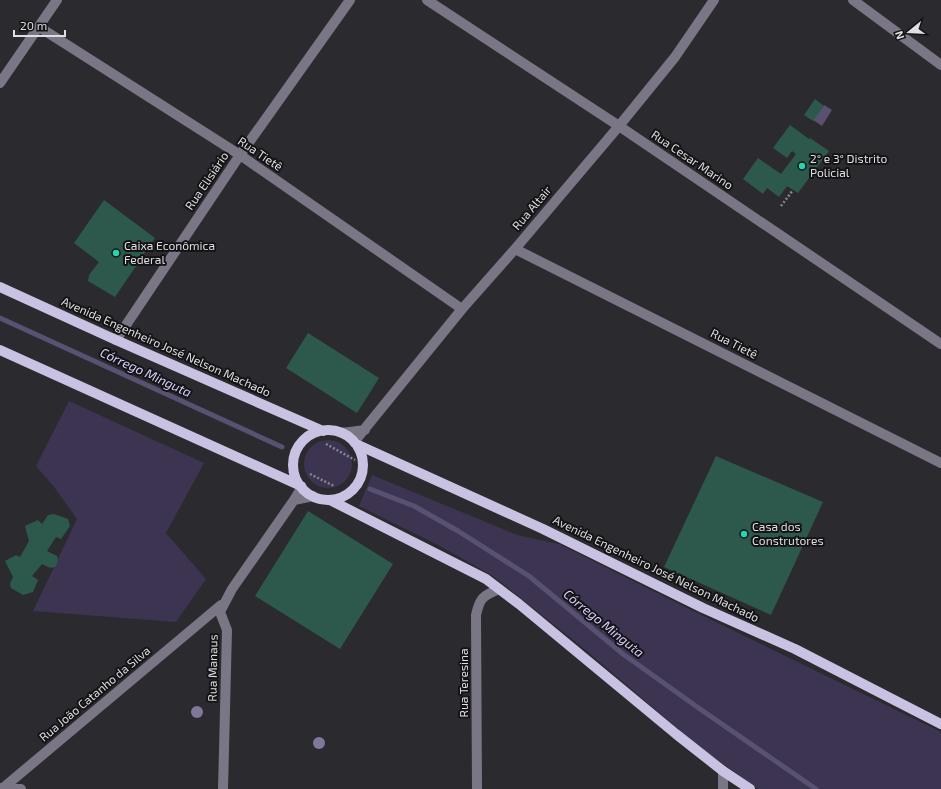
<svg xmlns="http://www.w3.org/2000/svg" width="941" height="789" viewBox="0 0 941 789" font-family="'Exo 2',sans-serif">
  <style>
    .green { fill: #3c3451 }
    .water { fill: #595171 }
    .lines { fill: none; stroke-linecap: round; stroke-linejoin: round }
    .stream { stroke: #595171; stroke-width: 5 }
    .building { fill: #2d594c }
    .path { stroke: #87868a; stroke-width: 2.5; stroke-dasharray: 2 2; stroke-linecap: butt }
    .minor { stroke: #7a7686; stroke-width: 10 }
    .major { stroke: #cac2e2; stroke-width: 10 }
    .tree { fill: #80779a }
    .poi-dot { fill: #25d5ae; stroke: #141315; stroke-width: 1.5 }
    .labels { text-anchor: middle; stroke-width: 4; stroke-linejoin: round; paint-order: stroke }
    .street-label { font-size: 12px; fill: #dfdee2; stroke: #141315 }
    .poi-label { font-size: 12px; fill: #dfdee2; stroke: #141315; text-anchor: start }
    .water-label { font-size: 13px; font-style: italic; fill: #d9cdfd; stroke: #141315 }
  </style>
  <rect width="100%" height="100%" fill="#2b2a2f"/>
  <path class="green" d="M 69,401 L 204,463 L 166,533 L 206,579 L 176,622 L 33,611 L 77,519 L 54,487 L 36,466 Z
    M304 464a24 24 0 1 1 48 0a24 24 0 1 1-48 0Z
    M 372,475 L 517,535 L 559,544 L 675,602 L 941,732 L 941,789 L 758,789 L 697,745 L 582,647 L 493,576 L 440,546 L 359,506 Z"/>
  <path class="water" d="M 824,105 L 832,110 L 822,126 L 810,118 Z"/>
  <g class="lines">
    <path class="stream" d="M 0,318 L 282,447
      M 370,489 L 414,506 L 458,531 L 529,576 L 623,654 L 700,709 L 816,789"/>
  </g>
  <path class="building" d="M 815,99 L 824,106 L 813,121 L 804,115 Z
    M 790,125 L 809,139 L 810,138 L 829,151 L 798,193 L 787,186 L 779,197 L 767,188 L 763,194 L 743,179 L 758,158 L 781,174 L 796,154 L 792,151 L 787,158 L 773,148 Z
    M 104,200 L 155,238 L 115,297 L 88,281 L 89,275 L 99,262 L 74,243 Z
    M 308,333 L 379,378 L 357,413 L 286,368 Z
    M 716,456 L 823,502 L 771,615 L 664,567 Z
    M 308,511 L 393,564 L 340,649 L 255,596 Z
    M 54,514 L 68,519 L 70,526 L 61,539 L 56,537 L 47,551 L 57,556 L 58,560 L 56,566 L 52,568 L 48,567 L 42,564 L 32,576 L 38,580 L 33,592 L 23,595 L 11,588 L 10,584 L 13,577 L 5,561 L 16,555 L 20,557 L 29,541 L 25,526 L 38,520 L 42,524 L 48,515 Z"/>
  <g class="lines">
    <path class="path" d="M 781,206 L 793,190
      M 326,444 L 355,460
      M 310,474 L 334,486"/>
    <path class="minor" d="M 427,0 L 619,126 L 941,344
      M 853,0 L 941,65
      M 39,27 L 240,155 L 462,309
      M 0,83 L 57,0
      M 515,249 L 941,463
      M 116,340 L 240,155 L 350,0
      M 342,433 L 365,430
      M 354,442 L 462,309 L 515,249 L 619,126 L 675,57 L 714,0
      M 294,500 L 313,496
      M 220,612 L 227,630 L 223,789
      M 220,612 L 232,589 L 294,500 L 302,487
      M 0,788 L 21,789
      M 3,788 L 221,605 L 220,612
      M 477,789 L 476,615 C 480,597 483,596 499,589
      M 723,789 L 723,771"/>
    <path class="major" d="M 0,287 L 116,340 L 323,431
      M 0,350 L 301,486
      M293 465a35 35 0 1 1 70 0a35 35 0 1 1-70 0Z
      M 356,444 L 543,529 L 703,608 L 795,649 L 941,724
      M 330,500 L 486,579 L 519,604 L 676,734 L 723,771 L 750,789"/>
  </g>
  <g class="tree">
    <circle cx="197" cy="712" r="6"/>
    <circle cx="319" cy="743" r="6"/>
  </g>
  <g class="poi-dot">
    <circle cx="802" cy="166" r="4"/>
    <circle cx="116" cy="253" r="4"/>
    <circle cx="744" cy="534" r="4"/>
  </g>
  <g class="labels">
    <g class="street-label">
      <text transform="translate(260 154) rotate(34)" y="4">Rua Tietê</text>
      <text transform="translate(692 160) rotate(34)" y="4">Rua Cesar Marino</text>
      <text transform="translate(207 181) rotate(-56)" y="4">Rua Elisiário</text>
      <text transform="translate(532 208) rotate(-50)" y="4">Rua Altair</text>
      <text transform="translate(734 344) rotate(27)" y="4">Rua Tietê</text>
      <text transform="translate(166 347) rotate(24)" y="4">Avenida Engenheiro José Nelson Machado</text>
      <text transform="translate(656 569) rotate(26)" y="4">Avenida Engenheiro José Nelson Machado</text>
      <text transform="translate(213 668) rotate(-89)" y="4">Rua Manaus</text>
      <text transform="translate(464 683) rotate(-90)" y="4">Rua Teresina</text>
      <text transform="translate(95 694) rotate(-40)" y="4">Rua João Catanho da Silva</text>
    </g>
    <g class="poi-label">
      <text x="810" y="163">2° e 3° Distrito<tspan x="810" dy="14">Policial</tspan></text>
      <text x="124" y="250">Caixa Econômica<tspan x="124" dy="14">Federal</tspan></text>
      <text x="752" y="531">Casa dos<tspan x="752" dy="14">Construtores</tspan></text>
    </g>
    <g class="water-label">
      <text transform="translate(146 372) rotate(25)" y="5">Córrego Minguta</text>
      <text transform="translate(604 623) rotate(39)" y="5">Córrego Minguta</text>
    </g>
  </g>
  <g transform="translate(909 32) rotate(252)" stroke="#141315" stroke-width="3" paint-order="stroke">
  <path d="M0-3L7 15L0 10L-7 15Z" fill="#dfdee2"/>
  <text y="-6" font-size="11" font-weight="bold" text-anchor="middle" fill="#dfdee2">N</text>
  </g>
  <path d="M14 30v6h51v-6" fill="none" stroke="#dfdee2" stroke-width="2"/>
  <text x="20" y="30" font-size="12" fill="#dfdee2" stroke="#141315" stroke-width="3" paint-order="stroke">20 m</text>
</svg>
